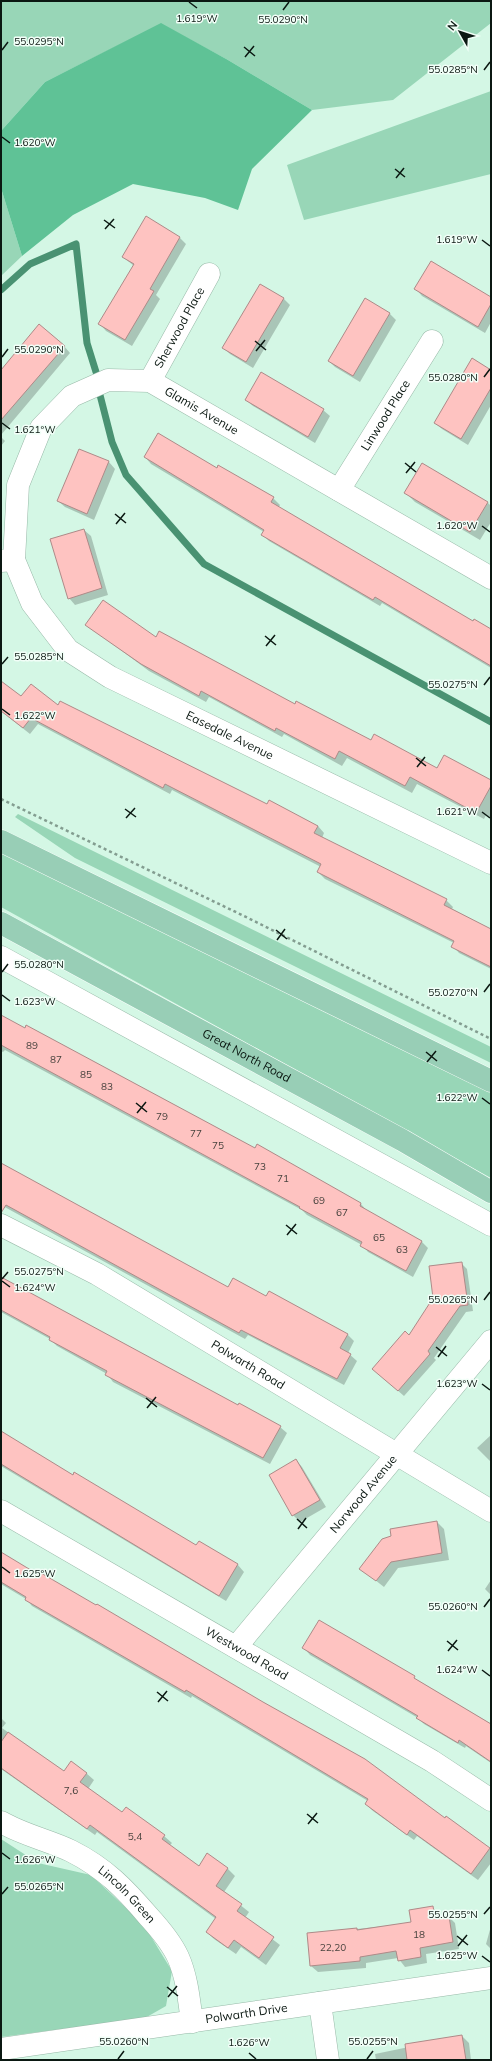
<svg xmlns="http://www.w3.org/2000/svg" width="492" height="2061" viewBox="0 0 492 2061" font-family="Mulish,sans-serif">
  <style>
    .green { fill: #98d6b7 }
    .forest { fill: #5fc296 }
    .shadow { fill: #0003 }
    .lines { fill: none; stroke-linecap: round; stroke-linejoin: round }
    .stream { stroke: #499272; stroke-width: 7 }
    .building { fill: #fec3c1; stroke: #ae8a88 }
    .minor-casing { stroke: #98b9a8; stroke-width: 23 }
    .major-casing { stroke: #fff; stroke-width: 23 }
    .path { stroke: #839d90; stroke-width: 2.5; stroke-dasharray: 3 3; stroke-linecap: butt }
    .minor { stroke: #fff; stroke-width: 22 }
    .major { stroke: #98ceb6; stroke-width: 22 }
    .ticks { fill: none; stroke: #0b1812; stroke-width: 1.5 }
    .labels { text-anchor: middle; stroke-width: 3; stroke-linejoin: round; paint-order: stroke }
    .number-label { font-size: 10px; fill: #48433e }
    .street-label { font-size: 12px; fill: #0b1812; stroke: #f1fef7 }
    .ticks-label { font-size: 10px; text-anchor: middle; fill: #0b1812; stroke: #f1fef7; stroke-width: 3; stroke-linejoin: round; paint-order: stroke }
  </style>
  <rect width="100%" height="100%" fill="#d4f7e5"/>
  <path class="green" d="M 1,1 L 491,1 L 491,23 L 393,100 L 312,110 L 228,60 L 161,24 L 45,82 L 1,131 Z
    M 491,91 L 491,174 L 304,220 L 287,165 Z
    M 1,188 L 22,256 L 1,276 Z
    M 18,814 L 491,1047 L 491,1063 L 75,858 L 15,817 Z
    M 1,852 L 491,1092 L 491,1178 L 1,907 Z
    M 1,1839 L 38,1863 L 91,1875 L 144,1925 L 172,1971 L 166,2006 L 145,2018 L 1,2037 Z"/>
  <path class="forest" d="M 161,23 L 228,60 L 312,110 L 252,169 L 238,210 L 205,198 L 133,184 L 73,215 L 22,256 L 1,188 L 1,131 L 45,82 Z"/>
  <path class="shadow" d="M 146,218 L 180,238 L 186,244 L 156,295 L 160,299 L 132,346 L 106,331 L 100,324 L 134,266 L 123,257 Z
    M 260,285 L 284,299 L 290,305 L 253,368 L 230,354 L 223,347 Z
    M 416,289 L 491,298 L 491,322 L 485,333 L 422,296 Z
    M 365,299 L 390,314 L 396,320 L 360,382 L 335,367 L 329,361 Z
    M 64,346 L 70,353 L 1,435 L 1,371 Z
    M 491,371 L 491,405 L 468,445 L 442,429 L 435,423 Z
    M 246,400 L 323,410 L 330,416 L 315,443 L 253,406 Z
    M 1,437 L 5,441 L 1,446 Z
    M 80,450 L 109,462 L 115,469 L 94,520 L 65,507 L 58,501 Z
    M 145,457 L 217,469 L 273,498 L 280,505 L 278,508 L 473,623 L 491,630 L 491,668 L 382,603 L 380,606 L 269,541 L 263,535 L 264,532 L 151,464 Z
    M 406,493 L 487,502 L 491,506 L 491,522 L 480,540 L 415,502 Z
    M 84,530 L 91,536 L 108,595 L 75,605 L 69,598 Z
    M 87,625 L 156,639 L 371,742 L 438,769 L 491,782 L 491,818 L 486,815 L 484,819 L 417,784 L 412,793 L 347,758 L 342,766 L 284,734 L 282,737 L 209,697 L 206,702 L 149,671 Z
    M 1,682 L 21,698 L 58,707 L 267,805 L 318,826 L 324,833 L 322,838 L 446,900 L 453,907 L 452,909 L 491,930 L 491,969 L 459,953 L 453,946 L 454,943 L 325,879 L 318,872 L 321,867 L 172,790 L 170,794 L 38,724 L 30,734 L 1,711 Z
    M 1,1016 L 255,1149 L 257,1146 L 361,1204 L 367,1211 L 422,1242 L 428,1248 L 413,1277 L 368,1252 L 362,1245 L 307,1215 L 302,1210 L 5,1050 L 3,1052 L 1,1051 Z
    M 1,1164 L 228,1288 L 266,1298 L 269,1292 L 348,1335 L 354,1341 L 348,1353 L 357,1361 L 344,1385 L 248,1335 L 245,1339 L 1,1205 Z
    M 461,1263 L 467,1269 L 473,1311 L 466,1312 L 434,1358 L 436,1360 L 404,1396 L 380,1375 Z
    M 1,1278 L 239,1407 L 280,1427 L 287,1433 L 270,1464 L 113,1382 L 107,1374 L 57,1346 L 50,1339 L 1,1312 Z
    M 491,1435 L 491,1462 L 477,1448 Z
    M 1,1439 L 73,1476 L 197,1547 L 200,1542 L 238,1565 L 244,1572 L 226,1601 L 1,1466 Z
    M 296,1460 L 302,1467 L 326,1507 L 300,1522 L 293,1515 L 270,1475 Z
    M 437,1522 L 444,1529 L 449,1560 L 398,1568 L 384,1587 L 361,1569 Z
    M 1,1553 L 445,1820 L 447,1818 L 491,1850 L 491,1863 L 478,1880 L 417,1836 L 414,1840 L 373,1811 L 366,1804 L 368,1801 L 192,1696 L 191,1698 L 32,1606 L 26,1599 L 1,1584 Z
    M 491,1580 L 491,1595 L 485,1589 Z
    M 320,1622 L 491,1724 L 491,1763 L 466,1746 L 465,1748 L 424,1724 L 418,1718 L 310,1655 L 304,1648 Z
    M 1,1718 L 6,1723 L 2,1728 L 64,1772 L 86,1773 L 94,1780 L 88,1789 L 122,1813 L 126,1808 L 164,1836 L 172,1843 L 169,1846 L 199,1867 L 207,1855 L 228,1869 L 235,1876 L 224,1892 L 249,1912 L 245,1918 L 280,1945 L 266,1965 L 241,1947 L 236,1954 L 214,1939 L 207,1932 L 216,1919 L 97,1832 L 95,1835 L 1,1769 Z
    M 433,1908 L 439,1914 L 440,1918 L 449,1917 L 455,1923 L 459,1949 L 426,1954 L 427,1963 L 405,1967 L 398,1958 L 366,1963 L 366,1968 L 318,1972 L 311,1966 L 357,1929 L 412,1923 Z
    M 491,1926 L 491,1949 L 486,1944 Z
    M 462,2036 L 469,2043 L 471,2060 L 376,2060 L 375,2054 Z"/>
  <g class="lines">
    <path class="stream" d="M 1,290 L 30,264 L 76,244 L 87,343 L 96,372
      M 100,395 L 112,442 L 126,475 L 204,564 L 491,722"/>
  </g>
  <path class="building" d="M 146,216 L 180,237 L 150,289 L 154,291 L 125,340 L 98,324 L 134,264 L 122,257 Z
    M 431,261 L 491,297 L 491,304 L 478,327 L 414,289 Z
    M 260,284 L 284,298 L 246,362 L 222,348 Z
    M 365,298 L 390,313 L 353,376 L 328,361 Z
    M 39,324 L 65,346 L 1,420 L 1,370 Z
    M 472,358 L 491,370 L 491,388 L 461,439 L 434,423 Z
    M 261,372 L 324,409 L 308,437 L 245,400 Z
    M 158,433 L 217,468 L 218,465 L 274,497 L 271,502 L 473,621 L 474,619 L 491,629 L 491,666 L 375,597 L 373,600 L 261,535 L 264,530 L 144,457 Z
    M 79,449 L 109,461 L 87,514 L 57,501 Z
    M 422,463 L 488,502 L 470,532 L 404,493 Z
    M 84,529 L 102,588 L 68,599 L 50,539 Z
    M 103,600 L 156,637 L 159,631 L 295,704 L 296,701 L 371,740 L 374,734 L 437,768 L 444,755 L 491,780 L 491,786 L 476,813 L 410,777 L 405,786 L 339,751 L 335,759 L 276,728 L 275,731 L 201,691 L 199,696 L 141,664 L 85,625 Z
    M 1,681 L 21,696 L 31,684 L 58,705 L 60,701 L 267,804 L 269,800 L 318,826 L 314,833 L 447,899 L 444,905 L 491,929 L 491,967 L 451,947 L 454,941 L 317,872 L 321,864 L 165,784 L 163,788 L 31,718 L 23,728 L 1,711 Z
    M 1,1015 L 25,1028 L 26,1025 L 255,1148 L 257,1144 L 361,1203 L 360,1206 L 422,1241 L 406,1271 L 360,1246 L 362,1242 L 299,1208 L 300,1207 L 1,1045 Z
    M 1,1163 L 228,1287 L 233,1278 L 266,1296 L 269,1291 L 348,1334 L 340,1348 L 351,1354 L 337,1379 L 241,1330 L 239,1333 L 6,1205 L 1,1213 Z
    M 462,1262 L 468,1305 L 460,1306 L 428,1351 L 430,1354 L 398,1391 L 372,1369 L 405,1331 L 409,1335 L 433,1298 L 429,1266 Z
    M 1,1277 L 238,1405 L 239,1403 L 281,1426 L 263,1458 L 105,1375 L 107,1371 L 49,1340 L 50,1337 L 1,1310 Z
    M 1,1431 L 73,1475 L 74,1472 L 196,1545 L 199,1541 L 238,1564 L 219,1596 L 1,1464 Z
    M 296,1459 L 320,1500 L 292,1516 L 269,1475 Z
    M 437,1521 L 442,1553 L 391,1562 L 376,1581 L 359,1569 L 382,1539 L 391,1536 L 390,1529 Z
    M 1,1552 L 39,1575 L 41,1573 L 96,1605 L 97,1604 L 263,1702 L 365,1759 L 445,1818 L 446,1816 L 490,1848 L 471,1874 L 410,1830 L 407,1835 L 365,1804 L 368,1799 L 186,1690 L 185,1692 L 25,1600 L 26,1597 L 1,1582 Z
    M 319,1620 L 415,1676 L 414,1678 L 491,1724 L 491,1762 L 459,1740 L 458,1743 L 416,1718 L 418,1716 L 302,1648 Z
    M 8,1732 L 64,1771 L 71,1761 L 87,1773 L 80,1782 L 122,1812 L 126,1807 L 165,1835 L 162,1839 L 199,1866 L 207,1853 L 228,1868 L 216,1886 L 242,1904 L 237,1911 L 274,1937 L 259,1958 L 234,1940 L 228,1948 L 206,1932 L 216,1917 L 90,1825 L 87,1829 L 1,1768 L 1,1742 Z
    M 433,1906 L 435,1918 L 449,1916 L 453,1942 L 420,1948 L 421,1957 L 398,1961 L 396,1951 L 360,1957 L 360,1961 L 310,1966 L 307,1933 L 357,1928 L 357,1930 L 411,1922 L 409,1910 Z
    M 462,2035 L 466,2060 L 407,2060 L 405,2044 Z"/>
  <g class="lines">
    <defs>
      <g id="minor">
        <path id="s1" d="M 150,381 L 209,274"/>
        <path id="s2" d="M 339,490 L 432,341"/>
        <path id="s3" d="M 14,560 L 32,603 L 68,650 L 110,677 L 491,863"/>
        <path id="s4" d="M 1,561 L 14,560 L 18,485 L 41,428 L 72,396 L 108,380 L 150,381 L 491,578"/>
        <path d="M 1,957 L 491,1225"/>
        <path id="s5" d="M 1,1225 L 97,1274 L 491,1511"/>
        <path id="s6" d="M 1,1511 L 432,1761 L 491,1800"/>
        <path id="s7" d="M 236,1647 L 491,1341"/>
        <path id="s8" d="M 1,1822 C 23,1835 48,1840 71,1851 C 105,1868 125,1889 149,1917 C 160,1929 171,1942 178,1957 C 187,1977 189,2000 192,2022"/>
        <path d="M 320,2003 L 328,2060"/>
        <path id="s9" d="M 1,2049 L 491,1978"/>
      </g>
      <g id="major">
        <path d="M 1,841 L 491,1081"/>
        <path id="s10" d="M 1,923 L 402,1140 L 491,1192"/>
      </g>
    </defs>
    <use href="#minor" class="minor-casing"/>
    <use href="#major" class="major-casing"/>
    <path class="path" d="M 1,799 L 244,916 L 491,1039"/>
    <use href="#minor" class="minor"/>
    <use href="#major" class="major"/>
  </g>
  <path class="ticks" d="M 189,2 L 197,8M 283,10 L 289,2M 244,47 L 255,56M 2,50 L 8,42M 245,57 L 254,46M 484,70 L 490,62M 2,137 L 10,143M 395,169 L 405,177M 396,178 L 404,168M 104,220 L 115,228M 105,229 L 114,219M 482,240 L 490,246M 255,341 L 266,350M 256,351 L 265,340M 2,357 L 8,349M 484,377 L 490,369M 2,423 L 10,429M 405,463 L 416,472M 406,473 L 415,462M 115,514 L 126,523M 116,524 L 125,513M 482,526 L 490,532M 265,636 L 276,645M 266,646 L 275,635M 2,664 L 8,657M 484,685 L 490,677M 2,709 L 10,715M 416,758 L 426,766M 417,767 L 425,757M 125,809 L 136,817M 482,812 L 490,818M 126,818 L 135,808M 276,930 L 287,939M 277,940 L 285,929M 2,972 L 8,964M 484,992 L 490,984M 2,995 L 10,1001M 426,1052 L 437,1061M 427,1062 L 436,1051M 482,1098 L 490,1104M 136,1103 L 147,1112M 137,1113 L 146,1102M 286,1225 L 297,1234M 287,1235 L 296,1224M 2,1279 L 8,1272M 2,1281 L 10,1287M 484,1300 L 490,1292M 436,1347 L 447,1356M 438,1357 L 446,1346M 482,1384 L 490,1390M 146,1398 L 157,1407M 147,1408 L 156,1397M 297,1519 L 307,1528M 298,1529 L 306,1518M 2,1567 L 10,1573M 484,1607 L 490,1599M 447,1641 L 458,1650M 448,1651 L 457,1640M 482,1670 L 490,1676M 157,1692 L 168,1701M 158,1702 L 167,1691M 307,1814 L 318,1823M 308,1824 L 317,1813M 2,1853 L 10,1859M 2,1894 L 8,1887M 484,1914 L 490,1907M 457,1936 L 468,1945M 458,1946 L 467,1935M 482,1956 L 490,1962M 167,1987 L 178,1996M 168,1997 L 177,1986M 249,2053 L 256,2059M 118,2059 L 124,2051M 367,2059 L 373,2051"/>
  <g class="labels">
    <g class="number-label">
      <text x="32" y="1049">89</text>
      <text x="56" y="1063">87</text>
      <text x="86" y="1078">85</text>
      <text x="107" y="1090">83</text>
      <text x="162" y="1120">79</text>
      <text x="196" y="1137">77</text>
      <text x="218" y="1149">75</text>
      <text x="260" y="1170">73</text>
      <text x="283" y="1182">71</text>
      <text x="319" y="1204">69</text>
      <text x="342" y="1216">67</text>
      <text x="379" y="1241">65</text>
      <text x="402" y="1253">63</text>
      <text x="71" y="1794">7,6</text>
      <text x="135" y="1840">5,4</text>
      <text x="419" y="1938">18</text>
      <text x="333" y="1951">22,20</text>
    </g>
    <g class="street-label">
      <text dy="4" stroke="none"><textPath href="#s1" startOffset="61">Sherwood Place</textPath></text>
      <text dy="4" stroke="none"><textPath href="#s4" startOffset="335">Glamis Avenue</textPath></text>
      <text dy="4" stroke="none"><textPath href="#s2" startOffset="88">Linwood Place</textPath></text>
      <text dy="4" stroke="none"><textPath href="#s3" startOffset="289">Easedale Avenue</textPath></text>
      <text dy="4" stroke="none"><textPath href="#s10" startOffset="279">Great North Road</textPath></text>
      <text dy="4" stroke="none"><textPath href="#s5" startOffset="284">Polwarth Road</textPath></text>
      <text dy="4" stroke="none"><textPath href="#s7" startOffset="199">Norwood Avenue</textPath></text>
      <text dy="4" stroke="none"><textPath href="#s6" startOffset="284">Westwood Road</textPath></text>
      <text dy="4" stroke="none"><textPath href="#s8" startOffset="147">Lincoln Green</textPath></text>
      <text dy="4" stroke="none"><textPath href="#s9" startOffset="248">Polwarth Drive</textPath></text>
    </g>
  </g>
  <g class="ticks-label">
    <text x="197" y="22">1.619°W</text>
    <text x="283" y="23">55.0290°N</text>
    <text x="39" y="45">55.0295°N</text>
    <text x="453" y="73">55.0285°N</text>
    <text x="35" y="146">1.620°W</text>
    <text x="457" y="243">1.619°W</text>
    <text x="39" y="353">55.0290°N</text>
    <text x="453" y="381">55.0280°N</text>
    <text x="35" y="433">1.621°W</text>
    <text x="457" y="529">1.620°W</text>
    <text x="39" y="660">55.0285°N</text>
    <text x="453" y="688">55.0275°N</text>
    <text x="35" y="719">1.622°W</text>
    <text x="457" y="815">1.621°W</text>
    <text x="39" y="968">55.0280°N</text>
    <text x="453" y="996">55.0270°N</text>
    <text x="35" y="1005">1.623°W</text>
    <text x="457" y="1101">1.622°W</text>
    <text x="39" y="1275">55.0275°N</text>
    <text x="35" y="1291">1.624°W</text>
    <text x="453" y="1303">55.0265°N</text>
    <text x="457" y="1387">1.623°W</text>
    <text x="35" y="1577">1.625°W</text>
    <text x="453" y="1610">55.0260°N</text>
    <text x="457" y="1673">1.624°W</text>
    <text x="35" y="1863">1.626°W</text>
    <text x="39" y="1890">55.0265°N</text>
    <text x="453" y="1918">55.0255°N</text>
    <text x="457" y="1959">1.625°W</text>
    <text x="124" y="2045">55.0260°N</text>
    <text x="373" y="2045">55.0255°N</text>
    <text x="249" y="2046">1.626°W</text>
  </g>
  <rect width="492" height="2061" fill="none" stroke="#0b1812" stroke-width="4"/>
  <g transform="translate(460 32) rotate(309)" stroke="#f1fef7" stroke-width="3" paint-order="stroke">
  <path d="M0-3L7 15L0 10L-7 15Z" fill="#0b1812"/>
  <text y="-6" font-size="11" font-weight="bold" text-anchor="middle" fill="#0b1812">N</text>
  </g>
</svg>
